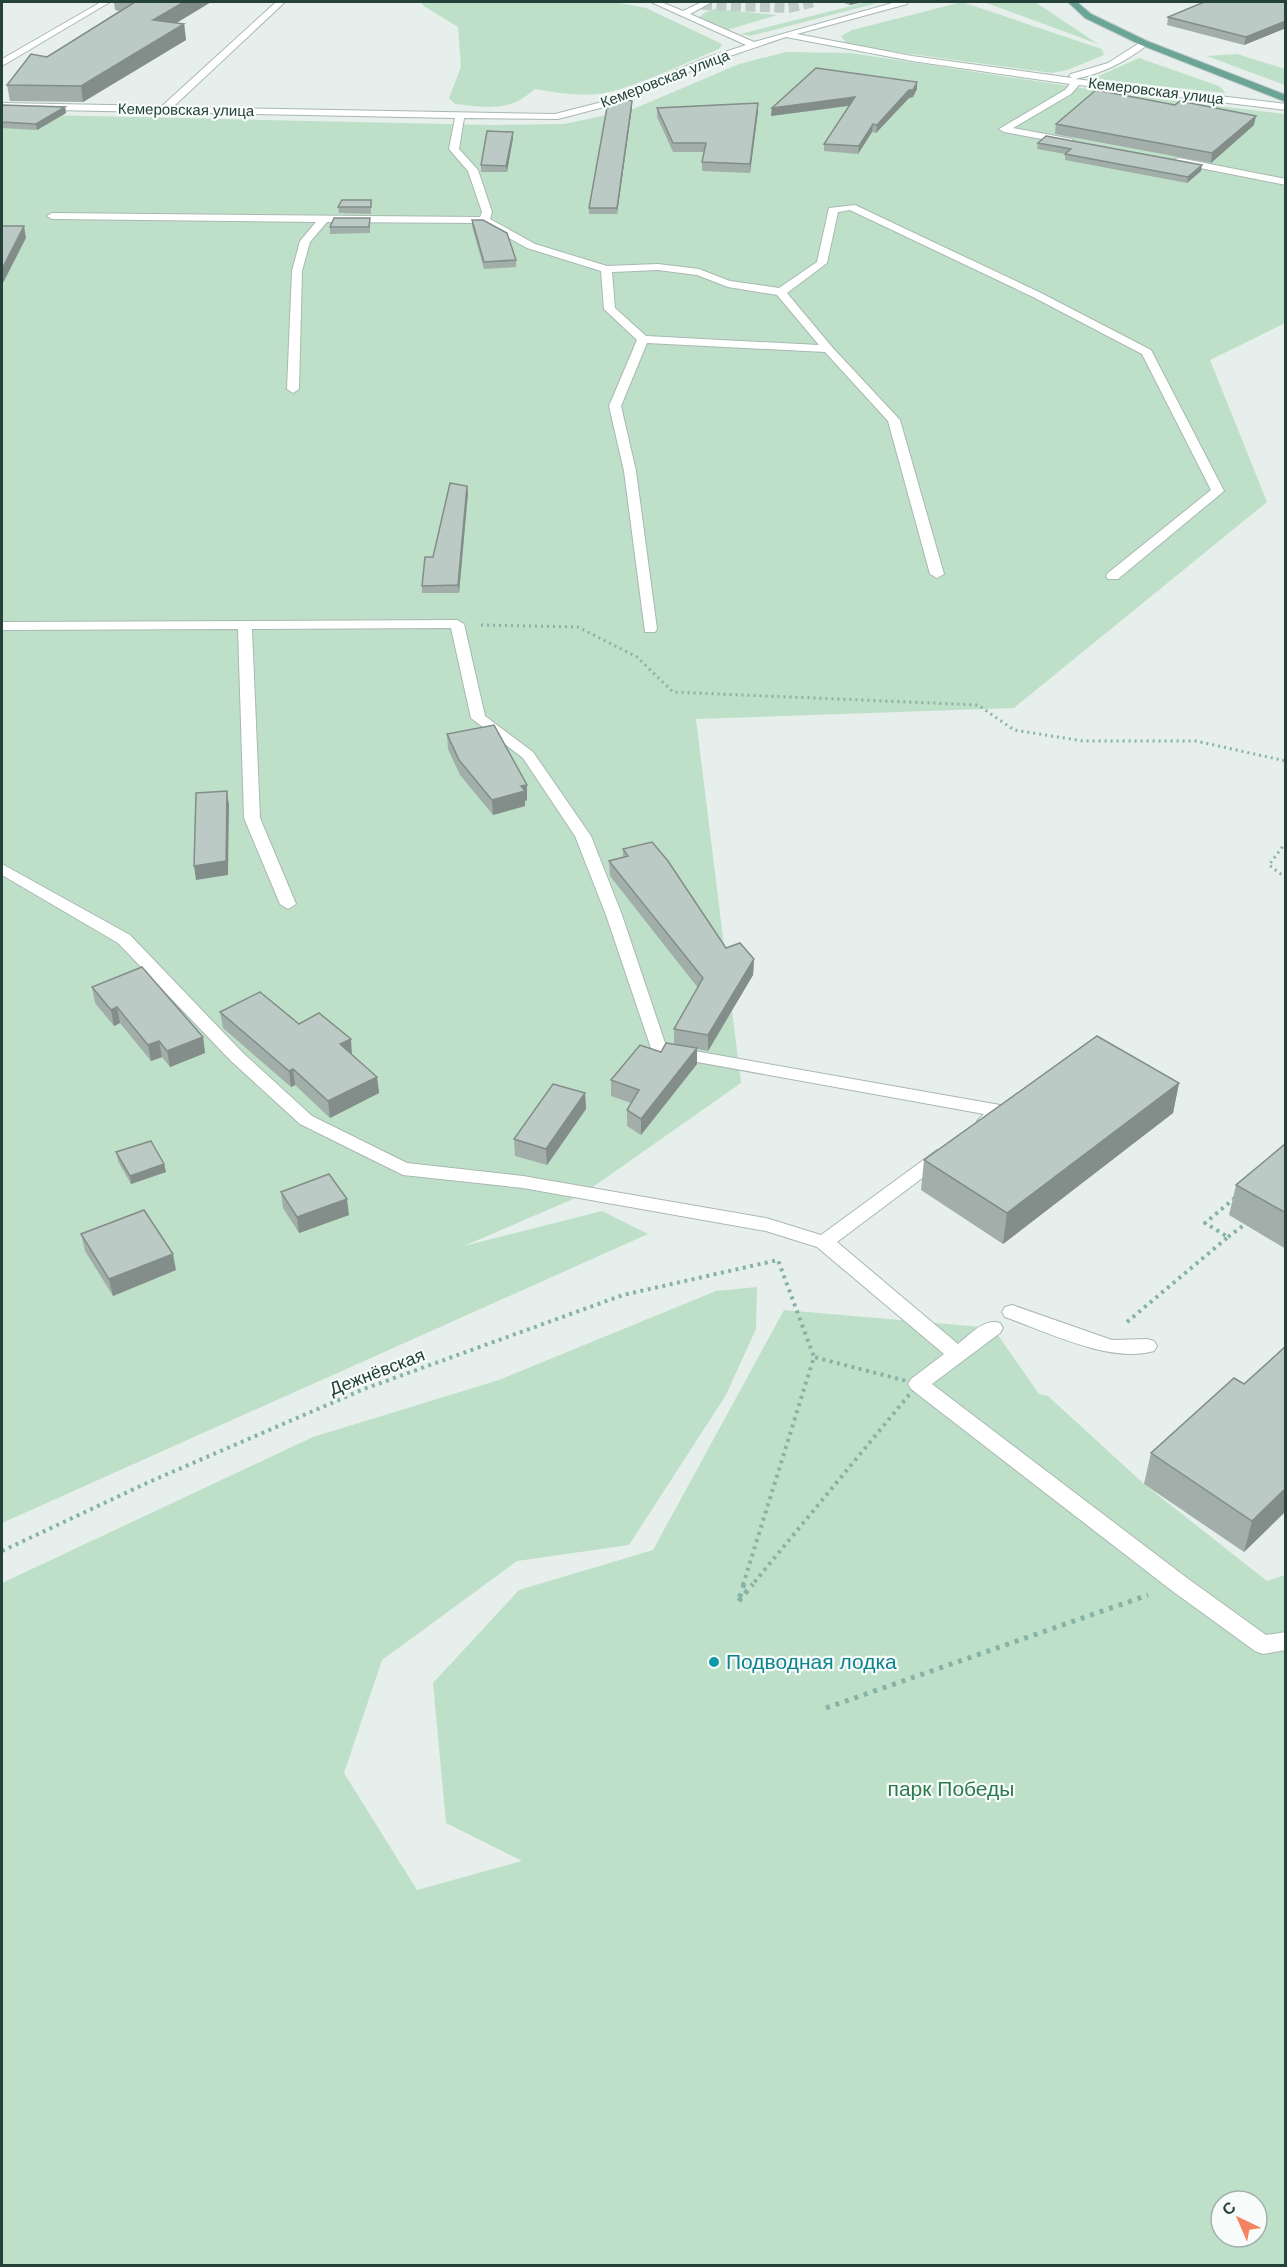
<svg xmlns="http://www.w3.org/2000/svg" width="1287" height="2267" viewBox="0 0 1287 2267" font-family="Helvetica,sans-serif">
  <style>
    .green { fill: #bfe0c8; fill-rule: evenodd }
    .lines { fill: none; stroke-linecap: round; stroke-linejoin: round }
    .minor-tunnel { stroke: #bfccc8; stroke-width: 10; stroke-dasharray: 10 4.5; stroke-linecap: butt }
    .minor-casing { stroke: #a8b8b2; stroke-width: 2 }
    .major-casing { stroke: #c2cac8; stroke-width: 2 }
    .path-far2 { stroke: #86b3a5; stroke-width: 3; stroke-dasharray: 2 4; stroke-linecap: butt }
    .path-far1 { stroke: #86b3a5; stroke-width: 4; stroke-dasharray: 3 4.5; stroke-linecap: butt }
    .path { stroke: #86b3a5; stroke-width: 5; stroke-dasharray: 4 6; stroke-linecap: butt }
    .minor { fill: #fff; fill-rule: evenodd }
    .major { fill: #6aa596; fill-rule: evenodd }
    .wall { fill: #a1aea9 }
    .shaded-wall { fill: #838d89 }
    .building { fill: #bbcac4; stroke: #838d89; stroke-width: 1.5 }
    .culture-dot { fill: #0f9aa8; stroke: #f7fbf9; stroke-width: 2 }
    .labels { text-anchor: middle; stroke-width: 4.5; stroke-linejoin: round; paint-order: stroke }
    .far-street-label { font-size: 15px; fill: #24423a; stroke: #f7fbf9 }
    .street-label { font-size: 18px; fill: #24423a; stroke: #f7fbf9 }
    .near-culture-label { font-size: 21px; fill: #0d838f; stroke: #f7fbf9; text-anchor: start }
    .near-park-label { font-size: 21px; fill: #2d7a4b; stroke: #f7fbf9 }
  </style>
  <rect width="100%" height="100%" fill="#e6efeb"/>
  <path class="green" d="M 422,2 L 615,2 L 646,8 L 722,44 L 719,49 C 682,64 644,84 605,93 C 582,97 557,93 535,89 C 508,113 488,107 455,104 L 449,98 L 461,67 L 458,27 L 422,5 Z
    M 867,2 L 881,2 L 750,36 L 740,34 Z
    M 962,2 L 1102,49 L 1104,55 L 1067,70 L 1052,73 L 859,47 L 846,43 L 841,36 L 852,30 Z
    M 984,2 L 1035,2 L 1098,44 Z
    M 714,9 L 777,15 L 727,30 L 698,18 L 706,12 Z
    M 786,52 L 851,53 L 1127,95 L 1285,114 L 1285,323 L 1210,360 L 1267,502 L 1014,708 L 696,719 L 741,1083 L 580,1196 L 464,1246 L 602,1211 L 648,1234 L 2,1523 L 2,114 L 491,125 L 564,124 L 631,110 L 739,64 Z
    M 1237,54 L 1285,69 L 1285,85 L 1207,56 Z
    M 1139,58 L 1219,86 L 1226,93 L 1092,79 Z
    M 757,1287 L 756,1329 L 726,1395 L 629,1545 L 517,1561 L 382,1660 L 344,1773 L 417,1890 L 522,1861 L 446,1823 L 433,1683 L 519,1590 L 653,1550 L 784,1310 L 993,1328 L 1039,1394 L 1048,1396 L 1144,1484 L 1267,1581 L 1285,1575 L 1285,2265 L 2,2265 L 2,1583 L 313,1437 L 499,1380 L 716,1291 ZM 1221,2201 L 1257,2201 L 1257,2237 L 1221,2237 Z"/>
  <g class="lines">
    <path class="minor-tunnel" d="M 702,5 L 789,8 L 814,2"/>
    <defs>
      <path id="minor" d="M 101,2 L 110,2 L 2,66 L 2,59 Z
        M 276,2 L 285,2 L 173,107 L 555,114 L 602,102 L 703,59 L 746,45 L 651,2 L 661,2 L 683,11 L 702,2 L 712,2 L 690,14 L 754,42 L 896,2 L 908,2 L 907,4 L 797,34 L 912,56 L 1072,78 L 1069,76 L 1071,74 L 1108,63 L 1144,40 L 1148,43 L 1147,45 C 1124,63 1103,73 1075,79 L 1286,104 L 1286,110 L 1079,85 L 1071,94 L 1013,128 L 1072,139 L 1074,141 L 1069,144 L 1004,132 L 999,129 L 1065,90 L 1070,84 L 912,61 L 786,37 L 709,63 L 608,106 L 558,119 L 464,118 L 459,149 L 478,170 L 492,212 L 490,219 L 535,244 L 607,266 L 658,264 L 699,269 L 730,281 L 779,288 L 817,262 L 829,208 L 855,205 L 1041,293 L 1151,350 L 1224,491 L 1118,579 L 1108,579 L 1106,576 L 1108,573 L 1211,490 L 1142,354 L 1033,297 L 850,210 L 838,212 L 827,263 L 787,293 L 832,347 L 900,420 L 944,574 L 937,578 L 930,574 L 888,421 L 825,352 L 647,343 L 621,406 L 636,471 L 657,629 L 655,632 L 645,632 L 624,471 L 609,406 L 637,340 L 604,309 L 601,271 L 527,248 L 482,223 L 327,222 L 310,242 L 302,271 L 299,389 L 293,393 L 287,389 L 292,271 L 300,241 L 316,222 L 52,219 L 47,216 L 52,213 L 480,217 L 482,212 L 468,171 L 449,149 L 455,118 L 2,109 L 2,103 L 162,106 ZM 658,270 L 697,275 L 728,287 L 777,295 L 819,345 L 646,336 L 615,308 L 612,272 Z
        M 1179,158 L 1286,179 L 1286,185 L 1175,163 L 1175,159 Z
        M 457,620 L 464,624 L 485,716 L 533,752 L 591,836 L 622,915 L 666,1046 L 1000,1105 L 1006,1107 L 1009,1111 L 992,1125 L 986,1127 L 980,1125 L 977,1121 L 984,1114 L 653,1054 L 606,915 L 575,836 L 523,758 L 471,718 L 451,628 L 252,629 L 260,818 L 296,904 L 288,909 L 280,904 L 244,818 L 238,629 L 2,630 L 2,622 Z
        M 2,864 L 130,935 L 243,1053 L 312,1116 L 407,1163 L 523,1176 L 766,1218 L 821,1235 L 937,1150 L 949,1150 L 952,1154 L 949,1158 L 837,1242 L 958,1344 C 970,1335 984,1318 1000,1323 L 1003,1328 L 1000,1333 L 932,1384 L 1187,1578 L 1266,1635 L 1286,1632 L 1286,1650 L 1263,1654 L 1255,1651 L 1171,1590 L 911,1389 L 908,1384 L 911,1379 L 944,1354 L 817,1247 L 766,1231 L 523,1188 L 403,1175 L 300,1124 L 231,1061 L 118,943 L 2,875 Z
        M 1012,1305 L 1112,1340 L 1147,1339 L 1154,1341 L 1157,1346 L 1154,1351 C 1111,1364 1047,1332 1005,1317 L 1002,1312 L 1005,1307 Z"/>
      <path id="major" d="M 1068,2 L 1077,2 L 1091,14 L 1147,41 L 1286,95 L 1286,102 L 1141,45 L 1085,18 Z"/>
    </defs>
    <use href="#minor" class="minor-casing"/>
    <use href="#major" class="major-casing"/>
    <path class="path-far2" d="M 481,625 L 578,627 L 637,657 L 673,692 L 978,705 L 1014,730 L 1083,741 L 1196,741 L 1286,761
      M 1286,842 L 1269,865 L 1286,878"/>
    <path class="path-far1" d="M 1228,1237 L 1244,1225
      M 1127,1322 L 1228,1237 L 1205,1223 L 1236,1197
      M 2,1551 L 149,1482 L 364,1389 L 623,1295 L 778,1260 L 814,1357
      M 743,1585 L 814,1357 L 918,1384 L 752,1585"/>
    <path class="path" d="M 744,1584 L 738,1602 L 753,1584
      M 826,1708 L 1148,1595"/>
    <use href="#minor" class="minor"/>
    <use href="#major" class="major"/>
  </g>
  <path class="wall" d="M 114,2 L 211,2 L 176,23 L 184,24 L 186,40 L 83,102 L 10,101 L 7,85 L 47,57 L 119,11 L 115,10 Z
    M 841,2 L 863,2 L 850,5 Z
    M 1286,2 L 1286,28 L 1244,45 L 1167,25 L 1168,17 Z
    M 917,82 L 917,89 L 913,97 L 909,98 L 876,133 L 872,132 L 858,154 L 824,151 L 824,144 L 849,106 L 771,116 L 772,108 Z
    M 632,101 L 632,107 L 617,214 L 589,214 L 589,208 Z
    M 2,105 L 65,107 L 66,113 L 37,130 L 2,128 Z
    M 657,108 L 758,111 L 750,173 L 702,171 L 702,162 L 704,152 L 673,152 L 657,117 Z
    M 1056,124 L 1254,125 L 1211,163 L 1055,134 Z
    M 513,132 L 513,138 L 507,172 L 481,172 L 481,165 Z
    M 1038,143 L 1201,171 L 1187,183 L 1065,160 L 1065,154 L 1037,149 Z
    M 371,200 L 371,214 L 339,213 L 338,207 Z
    M 370,218 L 370,233 L 330,234 L 330,227 Z
    M 472,220 L 516,260 L 516,267 L 484,269 L 472,226 Z
    M 468,493 L 459,593 L 422,593 L 422,586 L 433,557 Z
    M 447,734 L 527,800 L 525,801 L 525,806 L 493,815 L 460,775 L 448,749 Z
    M 623,849 L 726,948 L 754,959 L 753,975 L 708,1051 L 697,1049 L 697,1064 L 641,1135 L 627,1126 L 627,1110 L 631,1103 L 611,1096 L 611,1080 L 674,1044 L 674,1029 L 698,988 L 610,876 L 609,861 L 623,857 Z
    M 92,987 L 203,1037 L 205,1053 L 170,1067 L 162,1057 L 151,1061 L 120,1023 L 114,1026 L 95,1003 Z
    M 220,1012 L 299,1024 L 352,1055 L 377,1077 L 379,1093 L 330,1118 L 295,1085 L 291,1087 L 223,1028 Z
    M 1179,1083 L 1173,1113 L 1003,1244 L 921,1190 L 924,1160 Z
    M 585,1093 L 586,1109 L 547,1165 L 515,1156 L 514,1139 Z
    M 1286,1144 L 1286,1249 L 1229,1215 L 1236,1185 Z
    M 116,1152 L 164,1164 L 166,1172 L 131,1184 L 118,1161 Z
    M 281,1192 L 349,1215 L 299,1233 L 283,1208 Z
    M 81,1234 L 176,1270 L 113,1296 L 85,1251 Z
    M 1286,1346 L 1286,1511 L 1244,1552 L 1144,1484 L 1151,1453 L 1244,1384 Z"/>
  <path class="shaded-wall" d="M 184,2 L 211,2 L 155,36 L 153,20 Z
    M 850,2 L 863,2 L 850,5 Z
    M 1286,21 L 1286,28 L 1244,45 L 1246,37 Z
    M 184,24 L 186,40 L 83,102 L 81,86 Z
    M 917,82 L 917,89 L 913,97 L 909,98 L 876,133 L 877,125 Z
    M 855,97 L 854,105 L 771,116 L 772,108 Z
    M 632,101 L 632,107 L 617,214 L 617,208 Z
    M 758,103 L 758,111 L 750,173 L 750,164 Z
    M 65,107 L 66,113 L 37,130 L 36,124 Z
    M 1256,116 L 1254,125 L 1211,163 L 1212,153 Z
    M 873,124 L 872,132 L 858,154 L 859,146 Z
    M 513,132 L 513,138 L 507,172 L 506,166 Z
    M 1202,165 L 1201,171 L 1187,183 L 1188,177 Z
    M 24,226 L 26,238 L 2,285 L 2,269 Z
    M 467,486 L 468,493 L 459,593 L 458,585 Z
    M 527,785 L 527,800 L 525,801 L 525,806 L 493,815 L 492,800 L 521,786 Z
    M 227,791 L 229,805 L 228,875 L 196,880 L 194,866 Z
    M 754,959 L 753,975 L 708,1051 L 708,1035 Z
    M 117,1007 L 120,1023 L 114,1026 L 111,1010 Z
    M 203,1037 L 205,1053 L 170,1067 L 167,1051 Z
    M 351,1039 L 352,1055 L 340,1044 Z
    M 159,1041 L 162,1057 L 151,1061 L 148,1045 Z
    M 697,1048 L 697,1064 L 641,1135 L 641,1119 Z
    M 293,1069 L 295,1085 L 291,1087 L 289,1071 Z
    M 377,1077 L 379,1093 L 330,1118 L 328,1101 Z
    M 1179,1083 L 1173,1113 L 1003,1244 L 1007,1213 Z
    M 585,1093 L 586,1109 L 547,1165 L 546,1149 Z
    M 164,1164 L 166,1172 L 131,1184 L 130,1176 Z
    M 347,1199 L 349,1215 L 299,1233 L 297,1217 Z
    M 173,1254 L 176,1270 L 113,1296 L 109,1279 Z
    M 1286,1488 L 1286,1511 L 1244,1552 L 1252,1521 Z"/>
  <path class="building" d="M 135,2 L 184,2 L 153,20 L 184,24 L 81,86 L 7,85 L 31,54 L 47,57 Z
    M 1204,2 L 1286,2 L 1286,21 L 1246,37 L 1168,17 Z
    M 816,68 L 917,82 L 913,90 L 909,90 L 877,125 L 873,124 L 859,146 L 824,144 L 855,97 L 772,108 Z
    M 1096,90 L 1175,105 L 1180,101 L 1256,116 L 1212,153 L 1056,124 Z
    M 618,98 L 632,101 L 617,208 L 589,208 L 608,102 Z
    M 758,103 L 750,164 L 702,162 L 706,143 L 673,143 L 657,108 Z
    M 2,105 L 65,107 L 36,124 L 2,122 Z
    M 487,131 L 513,132 L 506,166 L 481,165 Z
    M 1046,136 L 1202,165 L 1188,177 L 1065,154 L 1071,149 L 1038,143 Z
    M 342,200 L 371,200 L 371,207 L 338,207 Z
    M 334,218 L 370,218 L 369,227 L 330,227 Z
    M 472,220 L 483,220 L 507,233 L 516,260 L 484,262 Z
    M 2,226 L 24,226 L 2,269 Z
    M 450,483 L 467,486 L 458,585 L 422,586 L 425,557 L 433,557 Z
    M 494,725 L 527,785 L 521,786 L 525,791 L 492,800 L 459,760 L 447,734 Z
    M 227,791 L 226,861 L 194,866 L 196,793 Z
    M 652,842 L 668,861 L 726,948 L 740,943 L 754,959 L 708,1035 L 674,1029 L 703,978 L 609,861 L 628,856 L 623,849 Z
    M 142,967 L 203,1037 L 167,1051 L 159,1041 L 148,1045 L 117,1007 L 111,1010 L 92,987 Z
    M 260,992 L 299,1024 L 319,1013 L 351,1039 L 340,1044 L 377,1077 L 328,1101 L 293,1069 L 289,1071 L 220,1012 Z
    M 1097,1036 L 1179,1083 L 1007,1213 L 924,1160 Z
    M 666,1043 L 697,1048 L 641,1119 L 627,1110 L 639,1090 L 611,1080 L 640,1045 L 661,1052 Z
    M 553,1084 L 585,1093 L 546,1149 L 514,1139 Z
    M 151,1141 L 164,1164 L 130,1176 L 116,1152 Z
    M 1285,1144 L 1286,1144 L 1286,1213 L 1236,1185 Z
    M 329,1174 L 347,1199 L 297,1217 L 281,1192 Z
    M 144,1210 L 173,1254 L 109,1279 L 81,1234 Z
    M 1286,1346 L 1286,1488 L 1252,1521 L 1151,1453 L 1234,1378 L 1244,1384 Z"/>
  <circle class="culture-dot" cx="714" cy="1662" r="6"/>
  <g class="labels">
    <g class="far-street-label">
      <text transform="translate(665 79) rotate(-21)" y="5">Кемеровская улица</text>
      <text transform="translate(1156 91) rotate(7)" y="5">Кемеровская улица</text>
      <text transform="translate(186 110) rotate(1)" y="5">Кемеровская улица</text>
    </g>
    <g class="street-label">
      <text transform="translate(377 1372) rotate(-21)" y="6">Дежнёвская</text>
    </g>
    <g class="near-culture-label">
      <text x="726" y="1669">Подводная лодка</text>
    </g>
    <g class="near-park-label">
      <text x="951" y="1796">парк Победы</text>
    </g>
  </g>
  <rect width="1287" height="2267" fill="none" stroke="#24423a" stroke-width="6"/>
  <g transform="translate(1239 2219) rotate(316)"><circle r="28" fill="#f7fbf9" stroke="#a3b1ad" stroke-width="1.5"/>
  <path d="M0-4.5L10 22L0 15L-10 22Z" fill="#f4845f"/>
  <text y="-9" font-size="16" font-weight="bold" text-anchor="middle" fill="#24423a">С</text>
  </g>
</svg>
